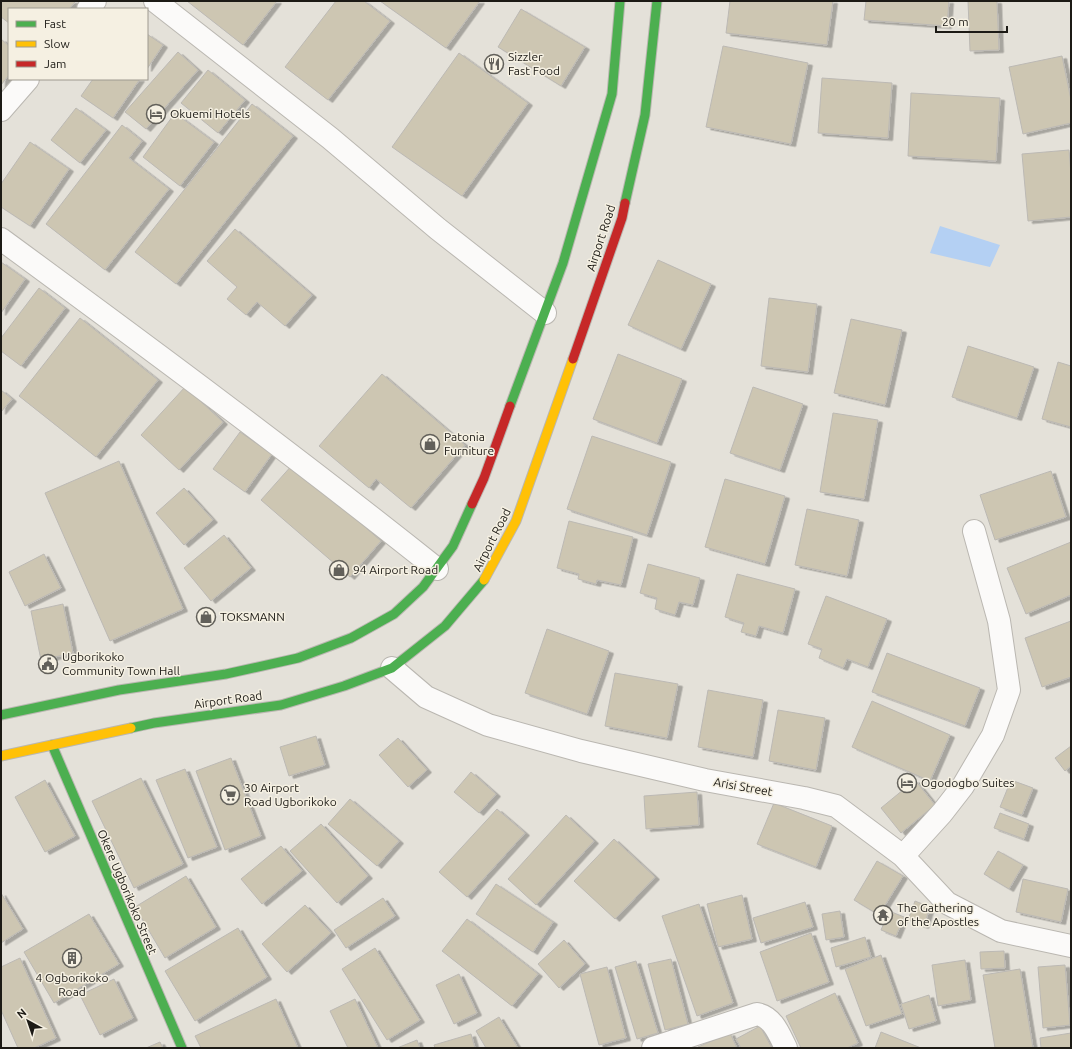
<svg xmlns="http://www.w3.org/2000/svg" width="1072" height="1049" viewBox="0 0 1072 1049" font-family="Ubuntu,sans-serif">
  <style>
    .water { fill: #b4d0f3 }
    .building { fill: #cdc6b2; stroke: #bcb9b4; filter: url(#shadow) }
    .lines { fill: none; stroke-linecap: round; stroke-linejoin: round }
    .street-casing { stroke: #bab7b1; stroke-width: 24 }
    .fast-casing { stroke: #bab7b1; stroke-width: 11 }
    .slow-casing { stroke: #bab7b1; stroke-width: 11 }
    .jam-casing { stroke: #bab7b1; stroke-width: 11 }
    .street { stroke: #fbfaf9; stroke-width: 22 }
    .fast { stroke: #4caf50; stroke-width: 9 }
    .slow { stroke: #ffc107; stroke-width: 9 }
    .jam { stroke: #c62828; stroke-width: 9 }
    .labels { text-anchor: middle; stroke-width: 3; stroke-linejoin: round; paint-order: stroke }
    .poi-label { font-size: 12px; fill: #1c1a15; stroke: #f5f0e2; text-anchor: start }
    .street-label { font-size: 12px; fill: #1c1a15; stroke: #f5f0e2 }
  </style>
  <defs>
    <filter id="shadow"><feDropShadow dx="4.5" dy="2.5" stdDeviation="0" flood-color="#0004"/></filter>
  </defs>
  <rect width="100%" height="100%" fill="#e4e1d9"/>
  <path class="water" d="M 940,226 L 1000,245 L 990,267 L 930,253 Z"/>
  <path class="building" d="M 1,1 L 76,1 L 69,9 L 9,9 L 9,23 L 1,17 Z
    M 187,1 L 277,1 L 243,45 Z
    M 336,1 L 364,1 L 390,21 L 328,100 L 285,67 Z
    M 380,1 L 480,1 L 446,48 Z
    M 730,1 L 833,1 L 827,45 L 726,33 Z
    M 866,1 L 949,1 L 947,26 L 864,20 Z
    M 968,1 L 997,1 L 999,50 L 970,51 Z
    M 521,9 L 585,47 L 561,86 L 498,47 Z
    M 147,34 L 163,45 L 147,69 Z
    M 1,39 L 9,46 L 9,75 L 1,85 Z
    M 723,46 L 808,63 L 791,144 L 706,127 Z
    M 178,52 L 198,70 L 146,129 L 125,112 Z
    M 459,53 L 528,103 L 462,196 L 392,147 Z
    M 1062,56 L 1071,100 L 1071,123 L 1023,134 L 1009,67 Z
    M 208,70 L 245,100 L 218,133 L 181,103 Z
    M 822,78 L 892,83 L 888,138 L 818,133 Z
    M 93,79 L 140,79 L 113,118 L 81,96 Z
    M 911,93 L 1000,98 L 996,161 L 908,156 Z
    M 252,104 L 293,136 L 176,284 L 135,252 Z
    M 76,108 L 106,130 L 80,163 L 51,140 Z
    M 175,113 L 214,142 L 180,186 L 143,157 Z
    M 122,125 L 142,141 L 129,158 L 169,189 L 105,270 L 46,224 Z
    M 30,142 L 69,169 L 30,226 L 1,207 L 1,184 Z
    M 1069,150 L 1071,174 L 1071,217 L 1028,221 L 1022,154 Z
    M 235,229 L 312,295 L 285,326 L 257,302 L 246,315 L 227,299 L 237,287 L 207,261 Z
    M 658,260 L 711,284 L 681,349 L 628,325 Z
    M 1,262 L 25,279 L 1,313 Z
    M 39,288 L 65,308 L 21,366 L 1,351 L 1,338 Z
    M 769,298 L 817,304 L 808,372 L 761,366 Z
    M 80,318 L 158,380 L 96,457 L 19,396 Z
    M 851,319 L 902,330 L 885,405 L 834,393 Z
    M 968,346 L 1034,367 L 1017,418 L 952,397 Z
    M 618,354 L 682,379 L 657,443 L 593,419 Z
    M 1058,362 L 1071,366 L 1071,427 L 1042,419 Z
    M 382,374 L 465,445 L 411,508 L 376,479 L 369,488 L 319,446 Z
    M 185,387 L 223,422 L 179,470 L 141,435 Z
    M 753,387 L 803,404 L 780,470 L 730,453 Z
    M 1,390 L 12,399 L 1,412 Z
    M 833,413 L 878,420 L 864,499 L 820,492 Z
    M 240,432 L 272,454 L 245,492 L 213,469 Z
    M 592,436 L 671,462 L 647,535 L 567,509 Z
    M 119,461 L 183,609 L 110,641 L 45,493 Z
    M 293,464 L 381,541 L 350,577 L 261,500 Z
    M 1051,471 L 1066,517 L 995,540 L 980,495 Z
    M 725,479 L 785,496 L 765,564 L 705,547 Z
    M 184,488 L 213,520 L 184,545 L 156,513 Z
    M 807,509 L 859,520 L 847,576 L 795,565 Z
    M 569,521 L 633,537 L 621,585 L 597,580 L 596,584 L 578,579 L 579,574 L 557,568 Z
    M 224,535 L 251,568 L 211,601 L 184,568 Z
    M 1071,542 L 1071,595 L 1026,614 L 1007,568 Z
    M 44,554 L 61,588 L 25,606 L 9,572 Z
    M 648,564 L 700,578 L 693,605 L 679,602 L 675,615 L 655,609 L 657,598 L 640,593 Z
    M 737,574 L 795,589 L 783,633 L 759,626 L 756,636 L 741,632 L 744,623 L 725,617 Z
    M 826,596 L 887,619 L 868,667 L 847,659 L 843,668 L 819,658 L 822,649 L 808,644 Z
    M 63,604 L 73,653 L 41,660 L 31,611 Z
    M 1071,621 L 1071,677 L 1042,687 L 1025,638 Z
    M 547,629 L 609,651 L 587,714 L 525,693 Z
    M 887,653 L 980,688 L 965,726 L 872,692 Z
    M 615,673 L 678,684 L 667,738 L 605,726 Z
    M 708,690 L 763,700 L 753,757 L 698,747 Z
    M 872,701 L 950,735 L 930,781 L 852,747 Z
    M 778,710 L 825,718 L 816,770 L 769,761 Z
    M 316,736 L 325,765 L 289,776 L 280,747 Z
    M 398,738 L 427,770 L 408,787 L 379,755 Z
    M 1071,746 L 1071,766 L 1065,771 L 1055,758 Z
    M 231,758 L 261,836 L 225,850 L 196,771 Z
    M 185,769 L 217,847 L 188,858 L 156,780 Z
    M 471,772 L 496,794 L 479,813 L 454,792 Z
    M 141,778 L 183,864 L 134,888 L 92,801 Z
    M 45,780 L 75,836 L 45,852 L 15,797 Z
    M 915,780 L 935,805 L 901,833 L 881,808 Z
    M 1011,780 L 1033,788 L 1022,815 L 1000,807 Z
    M 697,792 L 699,825 L 646,829 L 644,796 Z
    M 350,799 L 399,841 L 377,866 L 328,824 Z
    M 774,803 L 832,826 L 816,867 L 757,844 Z
    M 497,809 L 525,833 L 467,897 L 439,872 Z
    M 1000,813 L 1029,824 L 1024,839 L 994,828 Z
    M 566,815 L 594,841 L 536,905 L 508,879 Z
    M 321,824 L 368,876 L 337,903 L 290,851 Z
    M 614,839 L 655,877 L 615,919 L 574,881 Z
    M 281,846 L 302,871 L 262,904 L 241,879 Z
    M 998,851 L 1023,865 L 1009,889 L 984,874 Z
    M 877,861 L 903,876 L 879,915 L 854,900 Z
    M 186,876 L 216,927 L 165,958 L 135,907 Z
    M 1023,879 L 1068,889 L 1061,922 L 1016,912 Z
    M 496,884 L 553,922 L 533,952 L 476,914 Z
    M 1,893 L 23,929 L 1,943 Z
    M 742,895 L 752,939 L 718,947 L 707,904 Z
    M 383,898 L 395,916 L 346,948 L 334,930 Z
    M 915,901 L 930,907 L 924,926 L 908,920 Z
    M 805,902 L 813,927 L 761,943 L 753,918 Z
    M 699,904 L 733,1003 L 697,1016 L 662,916 Z
    M 305,905 L 331,933 L 287,972 L 262,944 Z
    M 840,911 L 844,937 L 826,940 L 822,914 Z
    M 889,911 L 904,917 L 896,936 L 881,930 Z
    M 89,914 L 119,964 L 54,1003 L 24,952 Z
    M 467,919 L 538,974 L 512,1006 L 442,951 Z
    M 238,928 L 267,977 L 195,1021 L 165,971 Z
    M 811,933 L 829,982 L 777,1001 L 760,952 Z
    M 865,937 L 871,957 L 836,967 L 831,948 Z
    M 564,940 L 585,964 L 559,988 L 538,964 Z
    M 375,948 L 420,1020 L 387,1040 L 342,969 Z
    M 1004,951 L 1005,968 L 981,969 L 980,952 Z
    M 881,955 L 902,1014 L 866,1026 L 845,969 Z
    M 20,958 L 56,1038 L 34,1048 L 18,1048 L 1,1010 L 1,967 Z
    M 671,959 L 688,1024 L 665,1030 L 648,964 Z
    M 965,960 L 971,1000 L 938,1006 L 932,965 Z
    M 636,961 L 658,1033 L 637,1039 L 615,967 Z
    M 1065,965 L 1070,1025 L 1043,1028 L 1038,967 Z
    M 607,967 L 626,1038 L 599,1045 L 580,974 Z
    M 1020,969 L 1033,1048 L 995,1048 L 983,975 Z
    M 459,974 L 477,1013 L 454,1024 L 436,985 Z
    M 114,979 L 133,1018 L 100,1035 L 80,995 Z
    M 835,993 L 858,1043 L 847,1048 L 801,1048 L 786,1016 Z
    M 929,995 L 936,1021 L 909,1029 L 901,1004 Z
    M 276,999 L 298,1048 L 201,1048 L 195,1036 Z
    M 355,999 L 378,1048 L 348,1048 L 330,1011 Z
    M 499,1017 L 518,1048 L 486,1048 L 476,1031 Z
    M 760,1026 L 772,1048 L 741,1048 L 736,1039 Z
    M 881,1032 L 921,1048 L 875,1048 Z
    M 730,1033 L 737,1048 L 699,1048 L 698,1047 Z
    M 1071,1033 L 1071,1048 L 1041,1048 L 1040,1038 Z
    M 471,1034 L 475,1048 L 435,1048 L 434,1045 Z
    M 417,1040 L 420,1048 L 397,1048 Z
    M 160,1042 L 163,1048 L 146,1048 Z"/>
  <g class="lines">
    <defs>
      <path id="street" d="M 155,1 L 330,138 L 438,229 L 545,313
        M 88,9 L 95,1
        M 1,110 L 28,79
        M 1,239 C 148,347 294,455 437,569
        M 392,668 L 426,697 L 488,725 L 581,751 L 705,780 L 804,798 L 836,806 L 903,856 L 947,903 L 1001,931 L 1071,946
        M 903,856 L 942,813 L 963,786 L 993,735 L 1009,690 L 999,621 L 974,531
        M 653,1048 L 757,1014 C 773,1017 779,1034 786,1048"/>
      <path id="fast" d="M 625,203 L 645,115 L 657,1
        M 510,406 L 563,263 L 612,94 L 620,1
        M 1,715 L 119,690 L 226,674 L 298,658 L 351,638 L 394,614 L 423,587 L 453,546 L 472,504
        M 131,728 L 154,723 L 281,705 L 344,686 L 392,668 L 445,626 L 484,580
        M 52,745 L 182,1048"/>
      <path id="slow" d="M 484,580 L 516,521 L 573,359
        M 1,756 L 131,728"/>
      <path id="jam" d="M 573,359 L 622,218 L 625,203
        M 472,504 L 484,478 L 510,406"/>
    </defs>
    <use href="#street" class="street-casing"/>
    <use href="#fast" class="fast-casing"/>
    <use href="#slow" class="slow-casing"/>
    <use href="#jam" class="jam-casing"/>
    <use href="#street" class="street"/>
    <use href="#fast" class="fast"/>
    <use href="#slow" class="slow"/>
    <use href="#jam" class="jam"/>
  </g>
  <defs>
    <symbol id="restaurant-ring" viewBox="-11 -11 22 22"><circle r="9.5" fill="#f5f0e2" stroke="#62605a" stroke-width="1.5"/><path d="M-5-6h1v4h1v-4h1v4h1v-4h1v5L-1.5 .5V6h-2V.5L-5-1ZM5-6V6H3V1.5H1.5Q1.5-4 5-6Z" fill="#62605a"/></symbol>
    <symbol id="hotel-ring" viewBox="-11 -11 22 22"><circle r="9.5" fill="#f5f0e2" stroke="#62605a" stroke-width="1.5"/><path d="M-6-4.5h1.5V1H6V5H4.5V3h-9V5H-6ZM-4 0a1.8 1.8 0 1 1 3.6 0ZM.5 0V-2.5h3Q6-2.5 6 0Z" fill="#62605a"/></symbol>
    <symbol id="shop-ring" viewBox="-11 -11 22 22"><circle r="9.5" fill="#f5f0e2" stroke="#62605a" stroke-width="1.5"/><path d="M-5-2.5h2.3a2.7 3.5 0 0 1 5.4 0H5L5.5 6h-11ZM-1.5-2.5h3a1.5 2.3 0 0 0-3 0Z" fill="#62605a"/></symbol>
    <symbol id="civic-ring" viewBox="-11 -11 22 22"><circle r="9.5" fill="#f5f0e2" stroke="#62605a" stroke-width="1.5"/><path d="M-.6-6.5H3V-4.5H.6V-3L4-1V1h2V6H-6V1h2V-1L-.6-3ZM-1.2 2.5V6h2.4V2.5Z" fill="#62605a"/></symbol>
    <symbol id="supermarket-ring" viewBox="-11 -11 22 22"><circle r="9.5" fill="#f5f0e2" stroke="#62605a" stroke-width="1.5"/><path d="M-6-5.5h2.5l.6 2H6L4.5 2H-2.5L-4.4-4H-6ZM-1.5 3.2a1.3 1.3 0 1 0 .1 0ZM3 3.2a1.3 1.3 0 1 0 .1 0Z" fill="#62605a"/></symbol>
    <symbol id="temple-ring" viewBox="-11 -11 22 22"><circle r="9.5" fill="#f5f0e2" stroke="#62605a" stroke-width="1.5"/><path d="M0-6L5-2H3V0L6.5 2.5H4V6H1.5V3h-3V6H-4V2.5H-6.5L-3 0V-2H-5Z" fill="#62605a"/></symbol>
    <symbol id="building-ring" viewBox="-11 -11 22 22"><circle r="9.5" fill="#f5f0e2" stroke="#62605a" stroke-width="1.5"/><path d="M-4-6H4V6H1V3H-1V6H-4ZM-2.5-4.3h1.7v1.8h-1.7ZM.8-4.3h1.7v1.8H.8ZM-2.5-1h1.7V.8h-1.7ZM.8-1h1.7V.8H.8Z" fill="#62605a"/></symbol>
  </defs>
  <g fill-rule="evenodd">
    <use href="#restaurant-ring" x="483" y="53" width="22" height="22"/>
    <use href="#hotel-ring" x="145" y="103" width="22" height="22"/>
    <use href="#shop-ring" x="419" y="433" width="22" height="22"/>
    <use href="#shop-ring" x="328" y="559" width="22" height="22"/>
    <use href="#shop-ring" x="195" y="606" width="22" height="22"/>
    <use href="#civic-ring" x="37" y="653" width="22" height="22"/>
    <use href="#hotel-ring" x="896" y="772" width="22" height="22"/>
    <use href="#supermarket-ring" x="219" y="784" width="22" height="22"/>
    <use href="#temple-ring" x="872" y="904" width="22" height="22"/>
    <use href="#building-ring" x="61" y="947" width="22" height="22"/>
  </g>
  <g class="labels">
    <g class="poi-label">
      <text x="508" y="61">Sizzler<tspan x="508" dy="14">Fast Food</tspan></text>
      <text x="170" y="118">Okuemi Hotels</text>
      <text x="444" y="441">Patonia<tspan x="444" dy="14">Furniture</tspan></text>
      <text x="353" y="574">94 Airport Road</text>
      <text x="220" y="621">TOKSMANN</text>
      <text x="62" y="661">Ugborikoko<tspan x="62" dy="14">Community Town Hall</tspan></text>
      <text x="921" y="787">Ogodogbo Suites</text>
      <text x="244" y="792">30 Airport<tspan x="244" dy="14">Road Ugborikoko</tspan></text>
      <text x="897" y="912">The Gathering<tspan x="897" dy="14">of the Apostles</tspan></text>
      <text x="72" y="982" text-anchor="middle">4 Ogborikoko<tspan x="72" dy="14">Road</tspan></text>
    </g>
    <g class="street-label">
      <text transform="translate(601 238) rotate(-72)" y="4">Airport Road</text>
      <text transform="translate(492 540) rotate(-63)" y="4">Airport Road</text>
      <text transform="translate(228 700) rotate(-8)" y="4">Airport Road</text>
      <text transform="translate(743 787) rotate(10)" y="4">Arisi Street</text>
      <text transform="translate(127 892) rotate(67)" y="4">Okere Ugborikoko Street</text>
    </g>
  </g>
  <rect width="1072" height="1049" fill="none" stroke="#1c1a15" stroke-width="4"/>
  <rect x="8" y="8" width="140" height="72" fill="#f5f0e2" stroke="#9e9a90"/>
  <rect x="16" y="21" width="20" height="6" fill="#4caf50" stroke="#9e9a90"/>
  <text x="44" y="28" font-size="12" fill="#1c1a15">Fast</text>
  <rect x="16" y="41" width="20" height="6" fill="#ffc107" stroke="#9e9a90"/>
  <text x="44" y="48" font-size="12" fill="#1c1a15">Slow</text>
  <rect x="16" y="61" width="20" height="6" fill="#c62828" stroke="#9e9a90"/>
  <text x="44" y="68" font-size="12" fill="#1c1a15">Jam</text>
  <g transform="translate(28 1021) rotate(320)" stroke="#f5f0e2" stroke-width="3" paint-order="stroke">
  <path d="M0-3L7 15L0 10L-7 15Z" fill="#1c1a15"/>
  <text y="-6" font-size="11" font-weight="bold" text-anchor="middle" fill="#1c1a15">N</text>
  </g>
  <path d="M936 26v6h71v-6" fill="none" stroke="#1c1a15" stroke-width="2"/>
  <text x="942" y="26" font-size="12" fill="#1c1a15" stroke="#f5f0e2" stroke-width="3" paint-order="stroke">20 m</text>
</svg>
